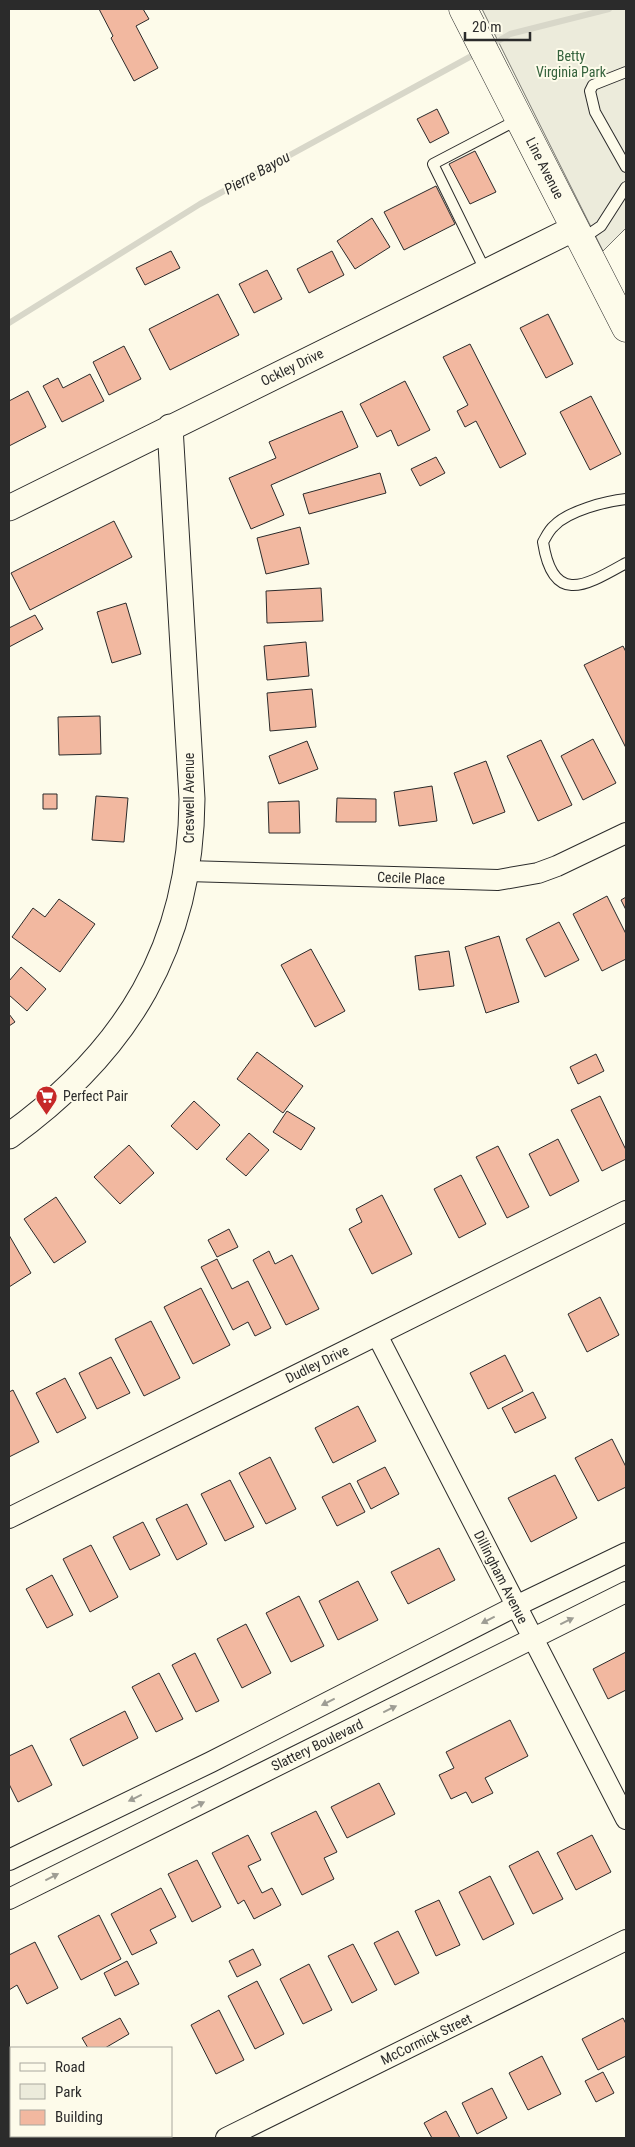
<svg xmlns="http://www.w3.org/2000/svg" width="635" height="2147" viewBox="0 0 635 2147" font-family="'Roboto Condensed',sans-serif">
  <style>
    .green { fill: #ecebdb; stroke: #74746e }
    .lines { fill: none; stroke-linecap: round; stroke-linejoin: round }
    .stream { stroke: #d8d7c9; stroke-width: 6 }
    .building { fill: #f2b8a0; stroke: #2b2b2b }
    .service-casing { stroke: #2b2b2b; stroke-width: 12 }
    .minor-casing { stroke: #2b2b2b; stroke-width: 22 }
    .tertiary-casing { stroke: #2b2b2b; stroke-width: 27 }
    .secondary-casing { stroke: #2b2b2b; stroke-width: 29 }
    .service { stroke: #fdfbea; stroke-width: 10 }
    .minor { stroke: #fdfbea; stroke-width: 20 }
    .tertiary { stroke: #fdfbea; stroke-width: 25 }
    .secondary { stroke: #fdfbea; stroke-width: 28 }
    .oneway { fill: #9e9d94 }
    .labels { text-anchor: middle; stroke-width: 4; stroke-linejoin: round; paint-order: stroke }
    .park-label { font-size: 14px; fill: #34623c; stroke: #fdfbea }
    .street-label { font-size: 14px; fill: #2b2b2b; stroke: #fdfbea }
    .poi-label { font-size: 14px; fill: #2b2b2b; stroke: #fdfbea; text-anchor: start }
    .water-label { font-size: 15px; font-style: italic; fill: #2b2b2b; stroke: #fdfbea }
  </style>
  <rect width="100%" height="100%" fill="#fdfbea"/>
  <path class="green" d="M 482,9 L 626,9 L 626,228 L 603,251 Z"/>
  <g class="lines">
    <path class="stream" d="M 488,47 L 510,34 L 609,9
      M 9,323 L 200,204 L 477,53"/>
  </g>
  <path class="building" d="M 99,9 L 143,9 L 149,19 L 136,26 L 158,68 L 134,81 L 111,38 L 113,36 Z
    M 437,109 L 449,133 L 430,143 L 417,119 Z
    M 475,151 L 496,192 L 470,204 L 449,164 Z
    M 436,186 L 455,224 L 404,250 L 384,212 Z
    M 372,218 L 390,247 L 355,269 L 337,241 Z
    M 171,251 L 180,268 L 145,285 L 136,268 Z
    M 332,251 L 344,275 L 309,293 L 297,269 Z
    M 267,270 L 282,299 L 254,313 L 239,284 Z
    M 218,294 L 239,335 L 170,370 L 149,329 Z
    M 548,314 L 573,364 L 546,378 L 520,328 Z
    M 470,344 L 526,454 L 500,468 L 476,421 L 465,427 L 457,411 L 468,405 L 443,357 Z
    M 124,346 L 141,379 L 109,395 L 93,362 Z
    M 90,374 L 104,401 L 62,422 L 43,386 L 58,378 L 63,388 Z
    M 405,381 L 430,430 L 398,446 L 391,430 L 377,437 L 360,404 Z
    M 28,391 L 46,427 L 9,446 L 9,401 Z
    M 591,396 L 621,454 L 590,470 L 560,412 Z
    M 342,411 L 358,447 L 271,485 L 284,515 L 251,529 L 229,478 L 276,458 L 269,442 Z
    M 436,457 L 445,473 L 420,486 L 411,469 Z
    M 380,473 L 386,493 L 309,514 L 303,494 Z
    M 114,521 L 132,557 L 30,610 L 11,573 Z
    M 300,527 L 309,564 L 266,574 L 257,538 Z
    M 321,588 L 323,621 L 267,623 L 266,591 Z
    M 126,603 L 141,654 L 112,663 L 97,612 Z
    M 35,615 L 43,629 L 9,647 L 9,628 Z
    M 306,642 L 309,676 L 267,680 L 264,646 Z
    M 623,646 L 626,652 L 626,748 L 584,665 Z
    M 312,689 L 316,727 L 270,731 L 267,693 Z
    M 100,716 L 101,754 L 59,755 L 58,717 Z
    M 593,739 L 616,783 L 583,800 L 561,756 Z
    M 541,740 L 572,805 L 538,821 L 507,756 Z
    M 307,741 L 318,769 L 279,784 L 269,756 Z
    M 486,761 L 505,812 L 473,824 L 454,773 Z
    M 432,786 L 437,821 L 399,826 L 394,792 Z
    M 43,794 L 57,794 L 57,809 L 43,809 Z
    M 96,796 L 128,798 L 124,842 L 92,840 Z
    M 337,798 L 376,799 L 376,822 L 336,822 Z
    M 299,801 L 300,833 L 269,833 L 268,802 Z
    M 607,896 L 626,934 L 626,959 L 602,971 L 573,914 Z
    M 626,897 L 626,910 L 621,900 Z
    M 59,899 L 95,924 L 60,972 L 12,937 L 33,908 L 45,917 Z
    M 559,922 L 579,960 L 545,977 L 526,939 Z
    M 499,936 L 519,1002 L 486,1013 L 465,947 Z
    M 311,949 L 345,1011 L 315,1027 L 281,965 Z
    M 449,951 L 454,986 L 419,990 L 415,956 Z
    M 21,967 L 46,989 L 27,1011 L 9,995 L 9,981 Z
    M 9,1014 L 15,1022 L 9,1026 Z
    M 257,1052 L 303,1086 L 283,1113 L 237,1079 Z
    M 596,1054 L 604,1071 L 578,1084 L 570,1067 Z
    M 600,1096 L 626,1150 L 626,1159 L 602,1171 L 571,1110 Z
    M 194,1101 L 220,1125 L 197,1150 L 171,1126 Z
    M 287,1111 L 315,1128 L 301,1150 L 273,1132 Z
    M 249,1133 L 269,1150 L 246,1176 L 226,1159 Z
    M 558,1139 L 579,1181 L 550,1196 L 529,1154 Z
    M 129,1145 L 154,1173 L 120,1204 L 94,1177 Z
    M 498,1146 L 529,1207 L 507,1218 L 476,1157 Z
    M 461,1175 L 486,1224 L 459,1238 L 434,1189 Z
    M 382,1195 L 412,1254 L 372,1274 L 349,1229 L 362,1222 L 356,1209 Z
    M 56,1197 L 86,1242 L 54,1263 L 24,1219 Z
    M 229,1229 L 238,1247 L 217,1257 L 208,1240 Z
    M 9,1235 L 31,1273 L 9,1287 Z
    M 269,1251 L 275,1264 L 292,1255 L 319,1309 L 286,1325 L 253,1260 Z
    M 217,1259 L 232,1289 L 248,1281 L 271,1328 L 255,1336 L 248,1322 L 233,1330 L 201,1267 Z
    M 201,1288 L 230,1345 L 193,1364 L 164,1307 Z
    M 600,1297 L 619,1335 L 587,1352 L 568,1314 Z
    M 151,1321 L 180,1378 L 144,1396 L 115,1339 Z
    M 505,1355 L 523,1391 L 488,1409 L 470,1373 Z
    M 111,1357 L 130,1393 L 97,1409 L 79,1373 Z
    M 65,1378 L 86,1418 L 57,1433 L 36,1393 Z
    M 13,1390 L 39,1442 L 9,1457 L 9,1392 Z
    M 533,1392 L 546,1418 L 515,1433 L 502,1408 Z
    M 358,1406 L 376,1441 L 333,1463 L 315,1428 Z
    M 612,1439 L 626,1467 L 626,1487 L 598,1501 L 575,1458 Z
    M 270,1457 L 296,1509 L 266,1524 L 239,1473 Z
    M 385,1467 L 399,1494 L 371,1509 L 357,1481 Z
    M 555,1475 L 577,1518 L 531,1542 L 508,1498 Z
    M 230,1480 L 254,1527 L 225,1541 L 201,1494 Z
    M 350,1483 L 365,1512 L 337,1526 L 322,1497 Z
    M 187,1504 L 207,1544 L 177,1560 L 156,1519 Z
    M 143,1522 L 160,1555 L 130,1570 L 113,1537 Z
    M 91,1545 L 118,1597 L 90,1612 L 63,1559 Z
    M 439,1548 L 455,1580 L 408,1604 L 391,1572 Z
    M 52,1575 L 73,1615 L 47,1628 L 26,1589 Z
    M 358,1581 L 378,1620 L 338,1640 L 319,1601 Z
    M 299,1596 L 324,1646 L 291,1662 L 266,1613 Z
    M 246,1624 L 271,1673 L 242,1688 L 217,1639 Z
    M 626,1652 L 626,1690 L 608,1699 L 593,1669 Z
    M 195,1653 L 219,1701 L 196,1712 L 172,1665 Z
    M 159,1673 L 183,1719 L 156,1732 L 132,1687 Z
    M 125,1711 L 138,1738 L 83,1766 L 70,1739 Z
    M 510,1720 L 528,1756 L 485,1778 L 493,1793 L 472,1803 L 466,1792 L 451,1799 L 439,1775 L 454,1768 L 446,1752 Z
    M 32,1745 L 52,1785 L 18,1802 L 9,1784 L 9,1756 Z
    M 379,1783 L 395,1814 L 347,1838 L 331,1807 Z
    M 316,1811 L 337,1852 L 324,1858 L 334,1879 L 302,1895 L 271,1833 Z
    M 248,1835 L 261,1860 L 248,1866 L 262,1893 L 272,1888 L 281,1905 L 254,1919 L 244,1900 L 238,1904 L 212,1853 Z
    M 592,1835 L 611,1872 L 576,1890 L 557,1853 Z
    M 538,1851 L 563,1899 L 533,1914 L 509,1866 Z
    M 197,1860 L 221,1907 L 192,1922 L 168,1874 Z
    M 490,1876 L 514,1924 L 483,1940 L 459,1892 Z
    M 161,1888 L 176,1917 L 150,1930 L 157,1943 L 132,1955 L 111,1914 Z
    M 439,1900 L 460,1945 L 436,1956 L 415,1911 Z
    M 99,1915 L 121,1959 L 81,1980 L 58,1936 Z
    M 398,1931 L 419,1973 L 395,1985 L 374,1943 Z
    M 35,1942 L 58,1988 L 27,2004 L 17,1985 L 9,1990 L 9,1955 Z
    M 353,1944 L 377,1990 L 352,2003 L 328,1956 Z
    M 253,1949 L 261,1965 L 237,1977 L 229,1961 Z
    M 127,1961 L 139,1984 L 115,1996 L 104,1973 Z
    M 309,1964 L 332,2010 L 303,2024 L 280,1979 Z
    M 257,1981 L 284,2034 L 255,2049 L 228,1996 Z
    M 219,2010 L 244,2060 L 216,2074 L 191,2025 Z
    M 120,2018 L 129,2034 L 105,2048 L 88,2048 L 82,2038 Z
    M 623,2018 L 626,2024 L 626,2056 L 598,2070 L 582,2039 Z
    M 542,2056 L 561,2094 L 528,2110 L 509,2073 Z
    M 603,2072 L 614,2093 L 596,2102 L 585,2081 Z
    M 492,2088 L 507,2118 L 477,2134 L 462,2103 Z
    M 446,2111 L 460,2138 L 432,2138 L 424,2123 Z"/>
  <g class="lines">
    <defs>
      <path id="service" d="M 626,72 L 593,85 L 590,91 L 595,112 L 626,167
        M 582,239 L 601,226 L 626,187
        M 486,272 L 433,164 L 519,119
        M 626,499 C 606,501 568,511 554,526 C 549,530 546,537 543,542 C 553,606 585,586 626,563"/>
      <path id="minor" d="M 187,871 L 498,880 L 538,873 L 557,866 L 626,833
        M 377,1335 L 626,1819
        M 9,1518 L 626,1211
        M 9,1860 L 211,1762 L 516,1606 L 626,1553
        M 9,1899 L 626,1592
        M 226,2138 L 626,1940"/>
      <path id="tertiary" d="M 9,508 L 575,228
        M 9,1136 C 127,1051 191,946 192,799 L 170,427
        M 9,2079 L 11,2084
        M 39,2136 L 40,2138"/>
      <path id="secondary" d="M 463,9 L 626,328"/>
    </defs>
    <use href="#service" class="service-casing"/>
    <use href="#minor" class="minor-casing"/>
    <use href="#tertiary" class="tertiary-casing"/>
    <use href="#secondary" class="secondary-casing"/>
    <use href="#service" class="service"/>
    <use href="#minor" class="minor"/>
    <use href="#tertiary" class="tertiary"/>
    <use href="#secondary" class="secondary"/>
  </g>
  <defs><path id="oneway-solid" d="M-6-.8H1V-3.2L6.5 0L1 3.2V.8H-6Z" transform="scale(1.25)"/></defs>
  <g class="oneway">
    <use href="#oneway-solid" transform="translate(488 1620) rotate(153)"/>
    <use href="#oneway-solid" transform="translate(567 1621) rotate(-26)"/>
    <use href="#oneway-solid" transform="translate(328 1702) rotate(153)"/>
    <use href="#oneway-solid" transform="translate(390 1709) rotate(-26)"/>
    <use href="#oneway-solid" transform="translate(135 1798) rotate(154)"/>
    <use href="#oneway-solid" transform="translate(198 1805) rotate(-26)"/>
    <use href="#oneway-solid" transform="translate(52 1877) rotate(-27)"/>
  </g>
  <defs>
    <symbol id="supermarket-pin" viewBox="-11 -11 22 30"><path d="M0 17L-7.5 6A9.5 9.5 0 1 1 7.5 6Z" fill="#c62828" stroke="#fdfbea"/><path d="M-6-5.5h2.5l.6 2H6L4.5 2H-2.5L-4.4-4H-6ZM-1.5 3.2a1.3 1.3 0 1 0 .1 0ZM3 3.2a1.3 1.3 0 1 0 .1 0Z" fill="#fff"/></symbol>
  </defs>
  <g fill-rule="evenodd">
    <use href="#supermarket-pin" x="34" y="1084" width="25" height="34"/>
  </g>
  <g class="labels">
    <g class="park-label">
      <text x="571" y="61">Betty<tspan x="571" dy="16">Virginia Park</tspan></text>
    </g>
    <g class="street-label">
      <text transform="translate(545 168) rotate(63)" y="5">Line Avenue</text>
      <text transform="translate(292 367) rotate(-26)" y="5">Ockley Drive</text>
      <text transform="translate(189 798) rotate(-90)" y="5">Creswell Avenue</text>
      <text transform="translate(411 878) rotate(2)" y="5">Cecile Place</text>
      <text transform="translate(317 1364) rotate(-26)" y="5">Dudley Drive</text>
      <text transform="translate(501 1577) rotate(63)" y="5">Dillingham Avenue</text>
      <text transform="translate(317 1745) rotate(-26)" y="5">Slattery Boulevard</text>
      <text transform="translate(426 2039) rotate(-26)" y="5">McCormick Street</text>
    </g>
    <g class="poi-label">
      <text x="63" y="1101">Perfect Pair</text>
    </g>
    <g class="water-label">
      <text transform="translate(257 173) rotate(-29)" y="5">Pierre Bayou</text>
    </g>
  </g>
  <rect width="635" height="2147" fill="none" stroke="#2b2b2b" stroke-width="20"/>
  <rect x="10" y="2047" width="162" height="90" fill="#fdfbea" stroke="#a9a89e"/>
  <rect x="20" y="2063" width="25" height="8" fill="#fdfbea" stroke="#a9a89e"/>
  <text x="55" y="2072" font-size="15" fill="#2b2b2b">Road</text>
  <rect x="20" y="2084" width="25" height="15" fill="#ecebdb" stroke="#a9a89e"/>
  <text x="55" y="2097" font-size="15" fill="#2b2b2b">Park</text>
  <rect x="20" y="2110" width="25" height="15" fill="#f2b8a0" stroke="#a9a89e"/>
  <text x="55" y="2122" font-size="15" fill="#2b2b2b">Building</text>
  <path d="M465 32v8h65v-8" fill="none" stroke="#2b2b2b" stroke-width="2.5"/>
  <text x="472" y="32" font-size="15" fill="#2b2b2b" stroke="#fdfbea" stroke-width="4" paint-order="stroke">20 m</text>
</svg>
